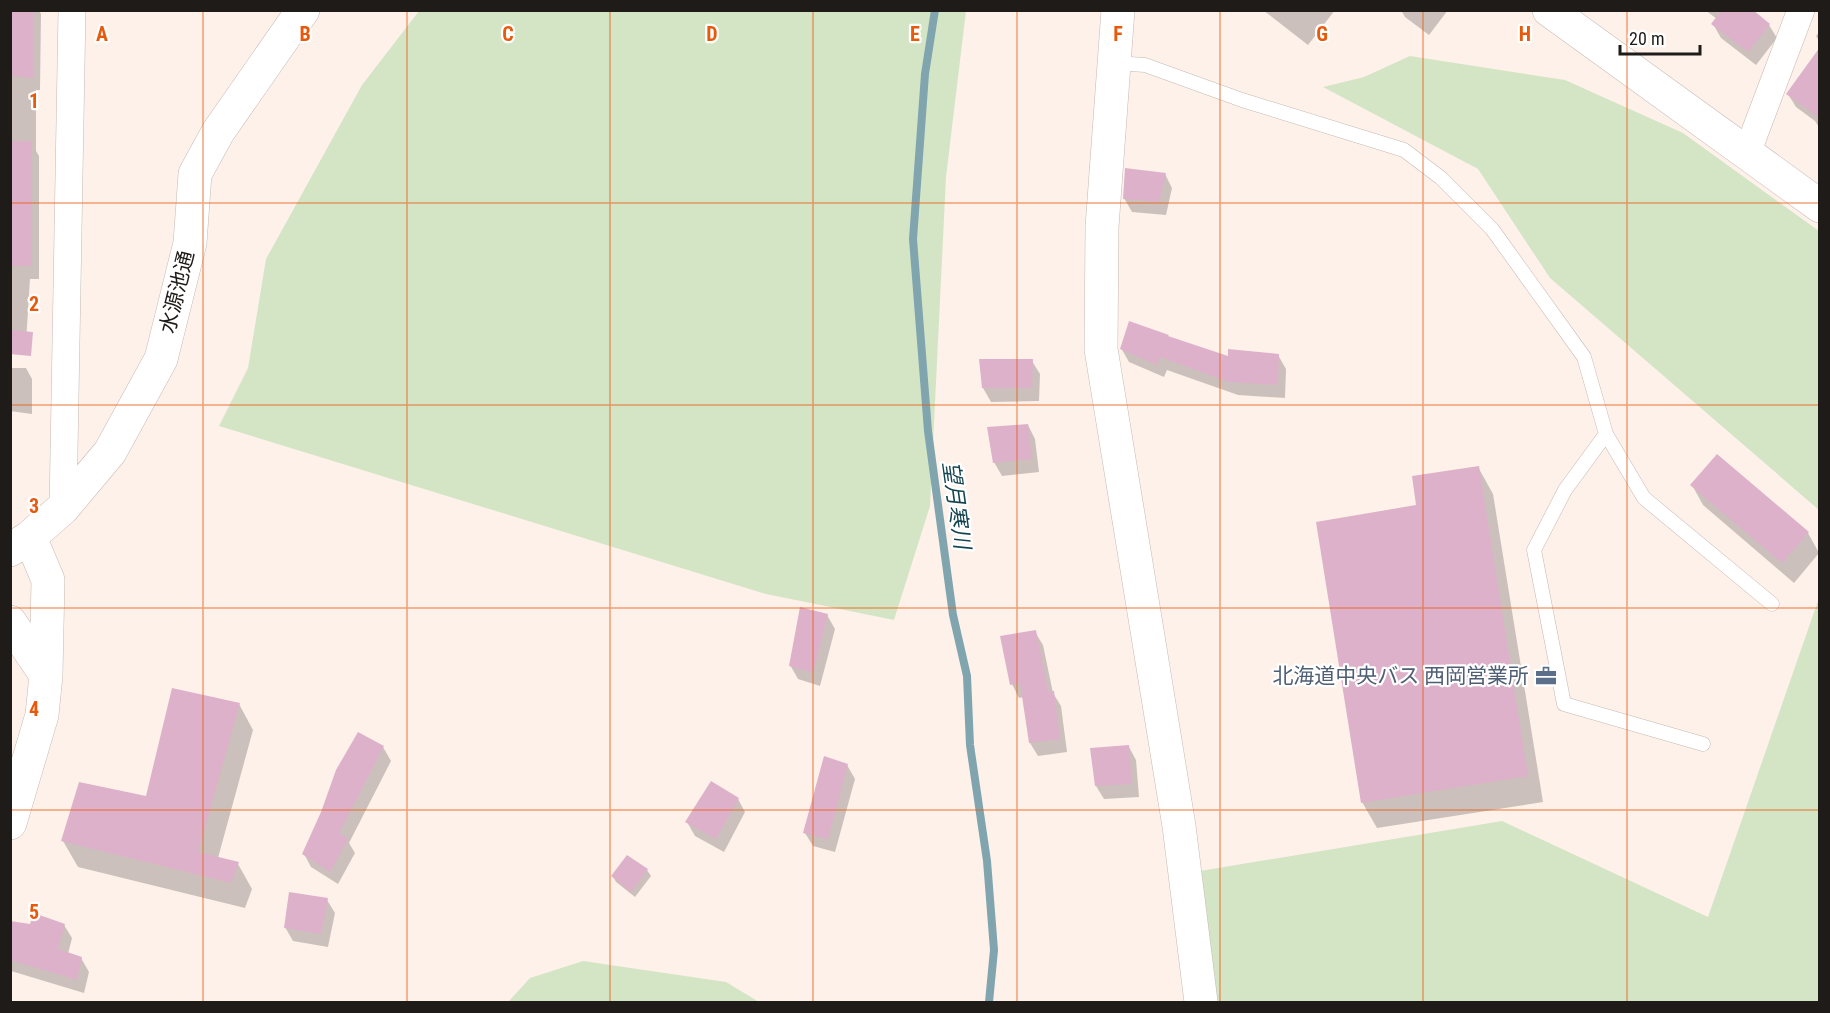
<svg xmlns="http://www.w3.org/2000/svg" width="1830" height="1013" viewBox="0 0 1830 1013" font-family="'Roboto Condensed','Noto Sans JP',sans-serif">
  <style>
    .green { fill: #d4e5c5 }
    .shadow { fill: #0003 }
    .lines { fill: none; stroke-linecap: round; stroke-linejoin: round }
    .stream { stroke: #80a5af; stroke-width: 8 }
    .building { fill: #ddb1ca }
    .lane-casing { stroke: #c5b9b2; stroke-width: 15 }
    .street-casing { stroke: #c5b9b2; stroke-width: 28 }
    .secondary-casing { stroke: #c5b9b2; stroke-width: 34 }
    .lane { stroke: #fff; stroke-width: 14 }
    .street { stroke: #fff; stroke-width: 27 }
    .secondary { stroke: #fff; stroke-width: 33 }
    .grid { fill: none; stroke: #e8590c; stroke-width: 1.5; stroke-opacity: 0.55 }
    .labels { text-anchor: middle; stroke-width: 4.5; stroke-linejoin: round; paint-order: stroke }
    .street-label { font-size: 21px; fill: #1f1b18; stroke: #fff }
    .service-label { font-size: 21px; fill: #4e5e75; stroke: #fff; text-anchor: end }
    .water-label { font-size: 22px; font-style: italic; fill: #144450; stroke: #fff }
    .grid-label { font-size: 20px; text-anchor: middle; font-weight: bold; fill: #e8590c; stroke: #fff; stroke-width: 4.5; stroke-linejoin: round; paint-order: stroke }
  </style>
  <rect width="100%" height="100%" fill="#fef1ea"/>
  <path class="green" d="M 419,11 L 966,11 L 946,177 L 930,506 L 894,620 L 766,594 L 219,426 L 248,368 L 266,259 L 362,85 Z
    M 1410,56 L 1565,80 L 1683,133 L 1819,231 L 1819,510 L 1550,278 L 1478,169 L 1323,87 L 1364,77 Z
    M 1819,598 L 1819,1002 L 1214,1002 L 1200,871 L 1502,821 L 1708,917 Z
    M 583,961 L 726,982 L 759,1002 L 508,1002 L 530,978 Z"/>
  <path class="shadow" d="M 10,10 L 39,10 L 41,14 L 40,90 L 36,90 L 36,151 L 39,156 L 39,279 L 30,279 L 26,342 L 10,341 Z
    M 1263,10 L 1335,10 L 1308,45 Z
    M 1401,10 L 1448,10 L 1429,35 L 1405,17 Z
    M 1705,10 L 1750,10 L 1769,25 L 1777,38 L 1756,65 L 1721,38 L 1713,24 L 1717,19 Z
    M 1820,31 L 1820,43 L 1816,36 Z
    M 1820,49 L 1820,129 L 1815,121 L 1796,107 L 1788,94 Z
    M 1165,174 L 1172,188 L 1166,215 L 1132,212 L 1124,198 Z
    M 1169,338 L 1230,358 L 1278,355 L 1286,369 L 1285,398 L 1238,395 L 1167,370 L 1164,377 L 1129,362 L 1121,348 Z
    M 980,361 L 1032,361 L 1040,374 L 1039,401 L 991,402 L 983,388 Z
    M 10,368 L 26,368 L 32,379 L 32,414 L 10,411 Z
    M 1028,425 L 1035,439 L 1039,472 L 1002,476 L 994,462 Z
    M 1478,467 L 1493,494 L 1543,802 L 1377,828 L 1362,802 L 1418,507 Z
    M 1692,485 L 1808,533 L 1819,553 L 1794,583 L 1703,505 Z
    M 827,615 L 835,629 L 820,686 L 798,679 L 790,665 Z
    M 1035,632 L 1043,645 L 1053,693 L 1061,706 L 1067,752 L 1038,756 L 1030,743 L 1024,697 L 1019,698 L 1012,684 Z
    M 239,704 L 253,730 L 218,858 L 238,864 L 252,889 L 245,908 L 78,867 L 63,841 L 147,798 Z
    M 383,747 L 391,761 L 349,843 L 355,853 L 338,884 L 311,867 L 304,854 Z
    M 1129,747 L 1136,760 L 1139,797 L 1104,799 L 1096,786 L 1092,750 Z
    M 847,765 L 855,779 L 835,852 L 813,846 L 805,833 Z
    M 738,799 L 745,812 L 724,852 L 695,836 L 687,822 Z
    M 647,870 L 651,876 L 635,897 L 616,882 L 613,876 Z
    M 327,900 L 335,913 L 328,947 L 293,941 L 285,927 Z
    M 64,925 L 72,938 L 68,954 L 81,958 L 89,972 L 84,993 L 11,971 L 10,927 Z"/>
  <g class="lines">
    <path class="stream" d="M 935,10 L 925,74 L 913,239 L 928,431 L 953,615 L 967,676 L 970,745 L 987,861 L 994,950 L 989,1002"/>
  </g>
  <path class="building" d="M 10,10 L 33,10 L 33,78 L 10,76 Z
    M 1722,10 L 1753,10 L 1770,24 L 1748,52 L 1711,24 Z
    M 1820,47 L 1820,118 L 1786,94 Z
    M 10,141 L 32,141 L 32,266 L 10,266 Z
    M 1125,168 L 1166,173 L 1159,202 L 1123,199 Z
    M 1129,321 L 1169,335 L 1168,336 L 1228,356 L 1228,349 L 1279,354 L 1278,385 L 1229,382 L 1160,357 L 1157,365 L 1120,349 Z
    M 10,330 L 33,332 L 31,356 L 10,354 Z
    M 979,359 L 1033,359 L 1032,388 L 982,388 Z
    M 1028,424 L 1032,459 L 993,463 L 987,427 Z
    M 1717,454 L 1809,532 L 1782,563 L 1690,485 Z
    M 1479,466 L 1528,776 L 1361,803 L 1316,522 L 1416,505 L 1412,476 Z
    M 800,607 L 828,614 L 813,673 L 789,666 Z
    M 1036,630 L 1048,692 L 1054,691 L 1060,739 L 1029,743 L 1020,683 L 1010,685 L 1000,636 Z
    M 172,688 L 240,703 L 198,852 L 239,862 L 231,883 L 61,841 L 79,782 L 146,796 Z
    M 358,732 L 384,746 L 339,833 L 348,839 L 330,872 L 302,854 L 321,812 L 336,770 Z
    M 1129,745 L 1132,784 L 1095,786 L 1090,748 Z
    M 824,756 L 848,764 L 828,839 L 803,833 Z
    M 711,781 L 739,798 L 716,839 L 685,822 Z
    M 627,855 L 648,869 L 631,892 L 611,876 Z
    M 289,892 L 328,898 L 321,934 L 284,928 Z
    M 34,913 L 65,924 L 58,949 L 82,957 L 77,980 L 10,960 L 10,921 L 30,924 Z"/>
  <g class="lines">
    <defs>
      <path id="lane" d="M 1114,63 L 1145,65 L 1242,100 L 1404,150 L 1441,178 L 1492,229 L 1584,357 L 1606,434 L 1565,490 L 1534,550 L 1564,704 L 1703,744
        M 1606,434 L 1644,498 L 1772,604"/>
      <path id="street" d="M 1747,153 L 1801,10
        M 63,508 L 72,10"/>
      <path id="secondary" d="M 1118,10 L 1102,227 L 1101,349 L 1179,826 L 1201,1002
        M 1549,10 L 1820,206
        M 10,550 L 30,537 L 63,508 L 110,452 L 161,359 L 190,243 L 195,174 L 218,132 L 303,10
        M 10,622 L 46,675
        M 10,823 L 42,715 L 46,675 L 48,580 L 30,537"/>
    </defs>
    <use href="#lane" class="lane-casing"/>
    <use href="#street" class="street-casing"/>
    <use href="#secondary" class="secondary-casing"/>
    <use href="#lane" class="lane"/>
    <use href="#street" class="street"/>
    <use href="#secondary" class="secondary"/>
  </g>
  <path class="grid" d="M 203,10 L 203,1002M 407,10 L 407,1002M 610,10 L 610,1002M 813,10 L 813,1002M 1017,10 L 1017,1002M 1220,10 L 1220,1002M 1423,10 L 1423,1002M 1627,10 L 1627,1002M 10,203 L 1820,203M 10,405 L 1820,405M 10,608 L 1820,608M 10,810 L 1820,810"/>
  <defs>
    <symbol id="office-bare" viewBox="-9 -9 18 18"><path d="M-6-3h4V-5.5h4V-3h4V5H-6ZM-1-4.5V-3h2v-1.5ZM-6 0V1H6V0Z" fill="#5c6f8a" stroke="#fff" stroke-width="2.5" paint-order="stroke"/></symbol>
  </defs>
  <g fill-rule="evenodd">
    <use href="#office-bare" x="1531" y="661" width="30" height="30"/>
  </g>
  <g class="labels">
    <g class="street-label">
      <text transform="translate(177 292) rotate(-76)" y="7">水源池通</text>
    </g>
    <g class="service-label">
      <text x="1529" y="683">北海道中央バス 西岡営業所</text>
    </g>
    <g class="water-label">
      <text transform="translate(957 505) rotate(82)" y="8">望月寒川</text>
    </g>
  </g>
  <g class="grid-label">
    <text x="102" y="41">A</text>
    <text x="305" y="41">B</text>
    <text x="508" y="41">C</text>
    <text x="712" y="41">D</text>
    <text x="915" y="41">E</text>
    <text x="1118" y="41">F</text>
    <text x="1322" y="41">G</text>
    <text x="1525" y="41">H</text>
    <text x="34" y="108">1</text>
    <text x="34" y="311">2</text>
    <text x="34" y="513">3</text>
    <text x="34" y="716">4</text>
    <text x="34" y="919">5</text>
  </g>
  <rect width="1830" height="1013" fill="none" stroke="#1f1b18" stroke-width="24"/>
  <path d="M1620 45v9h80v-9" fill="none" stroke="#1f1b18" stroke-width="3"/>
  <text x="1629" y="45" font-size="18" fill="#1f1b18" stroke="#ffffff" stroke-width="4.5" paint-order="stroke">20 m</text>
</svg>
